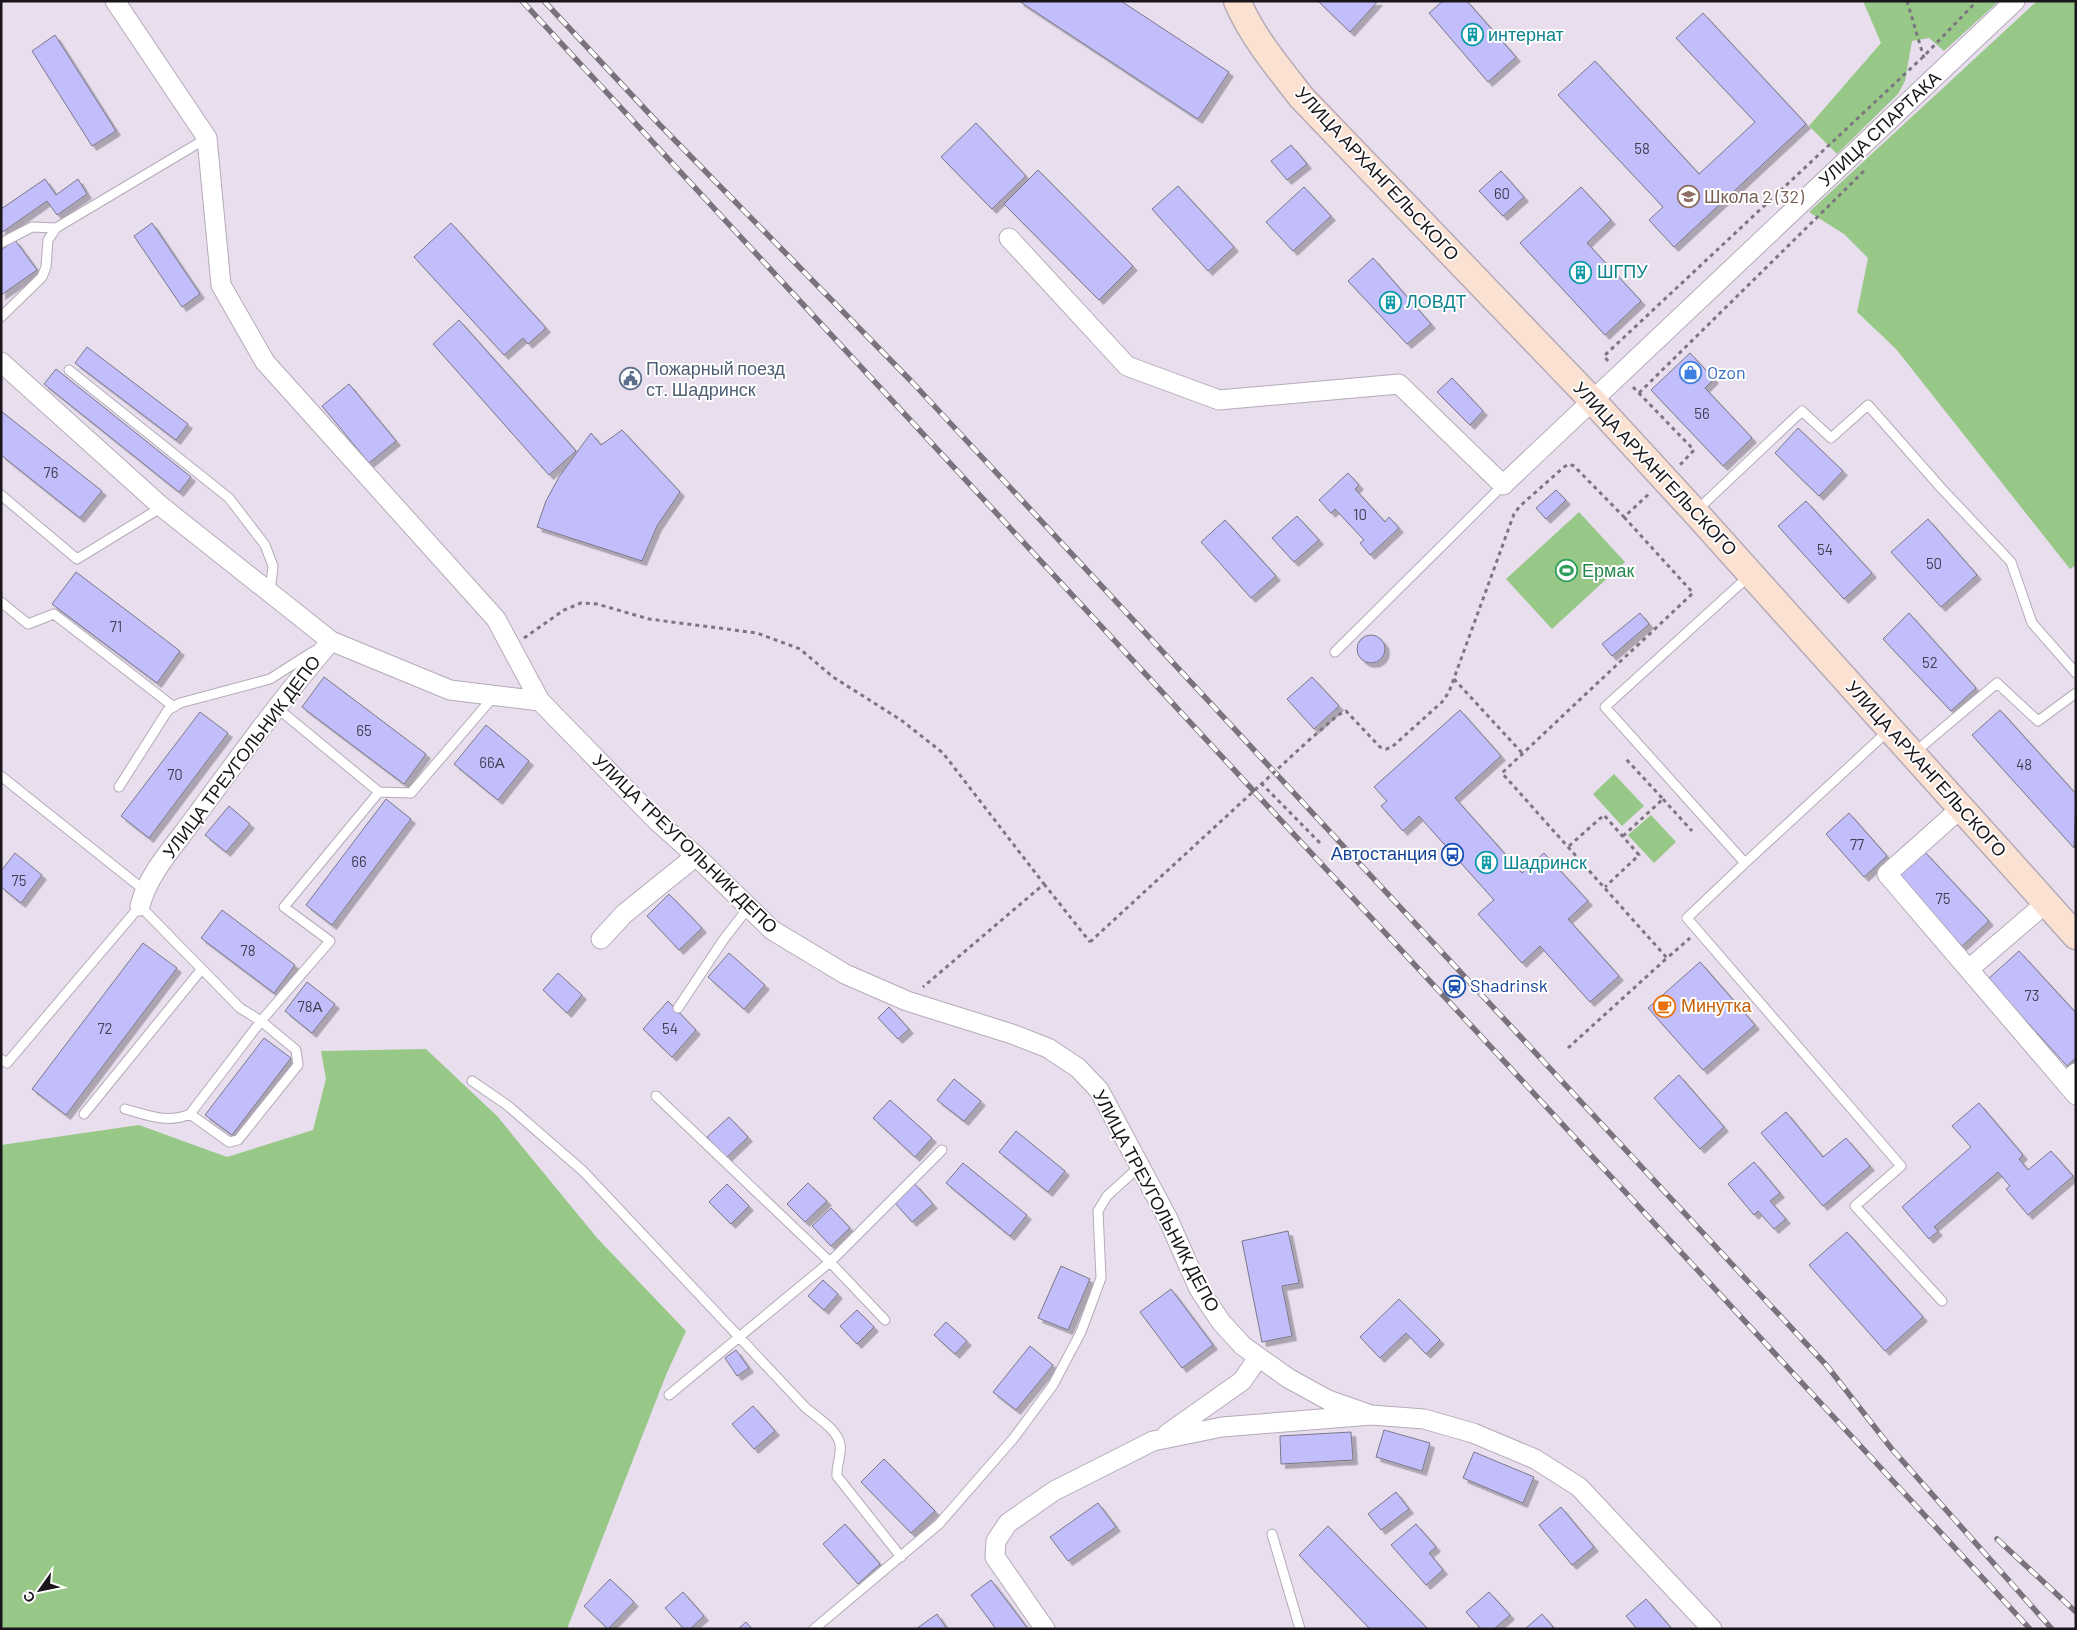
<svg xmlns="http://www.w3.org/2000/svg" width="2077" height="1630" viewBox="0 0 2077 1630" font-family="Barlow,sans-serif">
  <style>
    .green { fill: #98c888 }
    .building { fill: #c2befc; stroke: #797888; filter: url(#shadow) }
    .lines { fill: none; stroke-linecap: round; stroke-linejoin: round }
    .lane-casing { stroke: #b4aab8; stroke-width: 11 }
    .street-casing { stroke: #b4aab8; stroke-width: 21 }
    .secondary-casing { stroke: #b4aab8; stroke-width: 29 }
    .path { stroke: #7d7680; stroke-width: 3; stroke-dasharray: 4 4; stroke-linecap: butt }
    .lane { stroke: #fff; stroke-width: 9 }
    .street { stroke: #fff; stroke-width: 19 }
    .secondary { stroke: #fae1d1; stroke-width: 26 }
    .rail-casing { stroke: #79727c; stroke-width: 5.5 }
    .rail { stroke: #fff; stroke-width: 4; stroke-dasharray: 11; stroke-linecap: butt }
    .path-bridge { stroke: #7d7680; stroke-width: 3; stroke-dasharray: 4 4; stroke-linecap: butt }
    .labels { text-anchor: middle; stroke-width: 4; stroke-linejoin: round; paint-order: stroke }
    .number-label { font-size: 15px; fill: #433f52 }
    .culture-label { font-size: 18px; fill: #0d838f; stroke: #fff; text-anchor: start }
    .street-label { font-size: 18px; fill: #19151a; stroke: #fff }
    .education-label { font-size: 18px; fill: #785e54; stroke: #fff; text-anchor: start }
    .service-label { font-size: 18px; fill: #4e5e75; stroke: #fff; text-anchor: start }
    .shop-label { font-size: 18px; fill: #366cbe; stroke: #fff; text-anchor: start }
    .leisure-label { font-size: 18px; fill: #27864d; stroke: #fff; text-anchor: start }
    .transit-label { font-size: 18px; fill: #164399; stroke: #fff; text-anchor: end }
    .food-label { font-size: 18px; fill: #c56008; stroke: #fff; text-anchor: start }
  </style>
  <defs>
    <filter id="shadow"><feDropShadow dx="4.5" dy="4.5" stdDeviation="0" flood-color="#0004"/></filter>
  </defs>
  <rect width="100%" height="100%" fill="#e9deee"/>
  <path class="green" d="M 1863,1 L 1999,1 L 1944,51 L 1929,38 L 1912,41 L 1905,81 L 1898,94 L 1837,154 L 1809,126 L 1881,43 Z
    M 2037,1 L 2076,1 L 2076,565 L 2070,569 L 1896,349 L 1857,312 L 1868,258 L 1844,234 L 1809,212 Z
    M 1579,512 L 1625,562 L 1552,629 L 1506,579 Z
    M 1614,774 L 1644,806 L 1622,826 L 1593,794 Z
    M 1651,815 L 1676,842 L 1654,863 L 1628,835 Z
    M 426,1049 L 497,1116 L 598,1239 L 686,1331 L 666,1375 L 567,1629 L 1,1629 L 1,1145 L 139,1125 L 227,1157 L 313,1130 L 326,1079 L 321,1051 Z"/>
  <path class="building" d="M 1019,1 L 1121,1 L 1229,72 L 1198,119 Z
    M 1318,1 L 1378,1 L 1350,32 Z
    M 1443,1 L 1467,1 L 1516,57 L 1488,82 L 1429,13 Z
    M 1703,13 L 1806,124 L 1674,247 L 1649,220 L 1663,207 L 1558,95 L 1595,61 L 1699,174 L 1755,122 L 1676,38 Z
    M 55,35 L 116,131 L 92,146 L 32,51 Z
    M 976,123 L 1026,176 L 992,209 L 941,157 Z
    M 1291,145 L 1307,164 L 1287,180 L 1271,161 Z
    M 1038,170 L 1133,266 L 1099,300 L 1004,204 Z
    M 1501,171 L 1524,197 L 1503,216 L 1479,191 Z
    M 45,179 L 56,195 L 78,179 L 87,194 L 57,215 L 47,201 L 1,233 L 1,209 Z
    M 1178,186 L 1234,247 L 1208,271 L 1152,209 Z
    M 1304,187 L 1331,216 L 1293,251 L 1266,222 Z
    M 1581,187 L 1611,220 L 1587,243 L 1641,301 L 1605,335 L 1520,243 Z
    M 152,223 L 200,294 L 182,307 L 134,236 Z
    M 451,223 L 546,328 L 528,344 L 523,338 L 504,355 L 414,257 Z
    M 15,240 L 37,270 L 1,295 L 1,250 Z
    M 1373,258 L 1431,324 L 1407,344 L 1348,281 Z
    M 459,320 L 576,451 L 549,475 L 433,344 Z
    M 87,347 L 188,424 L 176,440 L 75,363 Z
    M 1690,353 L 1714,379 L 1705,388 L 1752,438 L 1723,466 L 1651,390 Z
    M 56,369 L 191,477 L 179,492 L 44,384 Z
    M 1452,378 L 1483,411 L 1470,425 L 1437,392 Z
    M 349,384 L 396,441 L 369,463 L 322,406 Z
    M 1,411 L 102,491 L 80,518 L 1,455 Z
    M 1798,428 L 1843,471 L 1819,496 L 1775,453 Z
    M 622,430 L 680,492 L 657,526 L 642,561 L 537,527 L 546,501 L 559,477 L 591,433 L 601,445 Z
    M 1348,473 L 1359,485 L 1355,489 L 1385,522 L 1389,517 L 1399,528 L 1370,555 L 1360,543 L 1364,540 L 1335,509 L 1331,513 L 1319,500 Z
    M 1556,490 L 1566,500 L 1546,519 L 1536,508 Z
    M 1806,501 L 1872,573 L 1844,599 L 1778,526 Z
    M 1297,516 L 1319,540 L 1294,562 L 1272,538 Z
    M 1928,519 L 1977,575 L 1941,607 L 1891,552 Z
    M 1225,520 L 1276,576 L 1251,598 L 1201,542 Z
    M 76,572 L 180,651 L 157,683 L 52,604 Z
    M 1640,613 L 1649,624 L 1612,656 L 1602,644 Z
    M 1909,613 L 1976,688 L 1951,711 L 1883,639 Z
    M1357 649a14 14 0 1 1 28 0a14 14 0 1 1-28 0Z
    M 324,677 L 426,754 L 404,784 L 302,707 Z
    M 1312,677 L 1339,706 L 1314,729 L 1287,699 Z
    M 1460,710 L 1501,756 L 1455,798 L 1522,873 L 1544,853 L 1588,901 L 1568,919 L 1619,976 L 1590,1002 L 1540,946 L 1522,963 L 1478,914 L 1494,900 L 1419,816 L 1403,831 L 1381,806 L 1387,801 L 1374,787 Z
    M 2000,710 L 2076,794 L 2074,848 L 1972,735 Z
    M 200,712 L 228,733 L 149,838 L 121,816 Z
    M 486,725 L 529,761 L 498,800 L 454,764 Z
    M 386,799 L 411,819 L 332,925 L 306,905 Z
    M 229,806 L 250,824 L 226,852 L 205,835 Z
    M 1849,813 L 1887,856 L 1864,877 L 1826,834 Z
    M 1924,851 L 1989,921 L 1962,946 L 1897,876 Z
    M 15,853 L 42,875 L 21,903 L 1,887 L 1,871 Z
    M 669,894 L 702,928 L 679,950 L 647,916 Z
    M 222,910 L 295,965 L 274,993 L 201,938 Z
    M 143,943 L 177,968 L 66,1115 L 32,1089 Z
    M 2019,951 L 2076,1013 L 2076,1058 L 2067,1066 L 1988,979 Z
    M 729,953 L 765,985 L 744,1009 L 708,977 Z
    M 1700,962 L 1755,1025 L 1703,1070 L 1648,1008 Z
    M 558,973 L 582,995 L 567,1013 L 543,990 Z
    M 307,982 L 335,1004 L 312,1033 L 285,1011 Z
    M 668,1001 L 696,1030 L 672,1057 L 643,1029 Z
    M 889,1007 L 909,1029 L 898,1039 L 878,1018 Z
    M 264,1038 L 291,1058 L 232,1135 L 205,1115 Z
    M 1679,1075 L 1724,1127 L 1700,1149 L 1654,1098 Z
    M 954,1079 L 981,1101 L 964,1121 L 937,1100 Z
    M 890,1100 L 932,1138 L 915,1157 L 873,1118 Z
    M 1979,1103 L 2023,1155 L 2019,1159 L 2028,1170 L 2051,1151 L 2073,1176 L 2028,1215 L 2006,1189 L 2010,1186 L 1998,1172 L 1934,1227 L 1938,1231 L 1929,1239 L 1902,1207 L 1971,1147 L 1952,1126 Z
    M 1786,1112 L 1823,1157 L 1846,1138 L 1870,1166 L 1823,1206 L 1761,1133 Z
    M 729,1117 L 748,1137 L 726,1158 L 707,1137 Z
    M 1016,1131 L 1065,1171 L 1048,1192 L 999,1152 Z
    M 1754,1162 L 1780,1193 L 1770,1201 L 1786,1219 L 1774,1229 L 1758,1211 L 1754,1215 L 1728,1184 Z
    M 963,1163 L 1027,1215 L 1010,1236 L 946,1183 Z
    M 808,1183 L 827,1201 L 805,1222 L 787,1204 Z
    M 727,1184 L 749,1206 L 731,1224 L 709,1202 Z
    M 915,1184 L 933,1204 L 912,1222 L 895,1203 Z
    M 831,1208 L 850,1228 L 831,1246 L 812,1226 Z
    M 1288,1231 L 1299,1283 L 1282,1286 L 1292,1336 L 1262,1342 L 1242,1241 Z
    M 1847,1232 L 1923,1317 L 1885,1351 L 1809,1265 Z
    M 1061,1266 L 1090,1279 L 1068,1330 L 1038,1318 Z
    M 823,1280 L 838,1294 L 824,1310 L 808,1296 Z
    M 1171,1289 L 1213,1345 L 1182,1368 L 1140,1312 Z
    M 1399,1299 L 1440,1340 L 1426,1354 L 1406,1333 L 1380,1358 L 1360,1337 Z
    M 857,1310 L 874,1327 L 857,1344 L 840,1326 Z
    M 946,1322 L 967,1341 L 955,1354 L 934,1335 Z
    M 1030,1346 L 1053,1365 L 1016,1410 L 993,1392 Z
    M 736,1350 L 749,1368 L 737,1376 L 725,1358 Z
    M 753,1406 L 775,1431 L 754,1449 L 732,1424 Z
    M 1384,1430 L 1430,1443 L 1422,1471 L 1376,1457 Z
    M 1351,1432 L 1353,1460 L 1281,1464 L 1280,1436 Z
    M 1474,1452 L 1534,1477 L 1523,1503 L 1463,1478 Z
    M 884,1459 L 935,1511 L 911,1533 L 861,1482 Z
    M 1396,1492 L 1409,1509 L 1381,1530 L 1368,1514 Z
    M 1098,1503 L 1116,1527 L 1068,1561 L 1050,1537 Z
    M 1561,1507 L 1594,1547 L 1572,1565 L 1539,1525 Z
    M 845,1524 L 880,1564 L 858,1584 L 823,1544 Z
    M 1416,1524 L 1436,1547 L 1429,1553 L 1443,1570 L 1426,1585 L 1391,1545 Z
    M 1328,1526 L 1428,1629 L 1370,1629 L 1299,1555 Z
    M 610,1579 L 634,1602 L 608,1629 L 584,1606 Z
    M 991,1580 L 1028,1629 L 996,1629 L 971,1595 Z
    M 683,1592 L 704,1616 L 690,1629 L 684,1629 L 665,1608 Z
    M 1489,1592 L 1510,1615 L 1494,1629 L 1481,1629 L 1466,1612 Z
    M 1646,1599 L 1672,1629 L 1637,1629 L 1626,1616 Z
    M 937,1614 L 947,1629 L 916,1629 Z
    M 1542,1614 L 1553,1627 L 1551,1629 L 1525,1629 Z
    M 746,1622 L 752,1629 L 738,1629 Z"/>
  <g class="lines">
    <defs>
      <path id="lane" d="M 1,243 L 32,227 L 56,228 L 202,141
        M 1,317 L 42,277 L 46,267 L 48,240 L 56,228
        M 69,370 L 229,498 L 265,545 L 273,566 L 270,592
        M 1,495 L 77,559 L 162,507
        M 1696,511 L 1802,411 L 1831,438 L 1868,405 L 1942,489 L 2011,562 L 2032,623 L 2076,673
        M 1750,575 L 1605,707 L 1745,863 L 1888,731
        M 1,602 L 28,624 L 54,614 L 174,707
        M 1335,652 L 1503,485
        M 1915,752 L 1997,683 L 2038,721 L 2076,693
        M 1,776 L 144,890
        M 119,787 L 168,710 L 180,703 L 270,679 L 314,651
        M 379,792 L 411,793 L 494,696
        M 1745,863 L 1687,918 L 1901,1166 L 1855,1206 L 1942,1301
        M 678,1008 L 724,939 L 748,908
        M 1,1059 L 7,1063 L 140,906 L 240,1008 L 261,1021 L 296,1050 L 298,1065 L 238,1140 L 229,1142 L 190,1114
        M 472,1081 L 507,1105 L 583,1171 L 805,1407 C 816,1417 837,1429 840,1444 C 842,1453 836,1466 837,1476 L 901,1557
        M 656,1096 L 830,1262 L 885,1320
        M 125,1109 C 147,1115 168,1124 190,1114 L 261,1021 L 330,941 L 284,907 L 379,792 L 276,707
        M 84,1114 L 201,970
        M 669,1395 L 830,1262 L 942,1150
        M 1272,1534 L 1300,1629
        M 814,1629 L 939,1524 L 1013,1439 L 1053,1385 L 1081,1332 L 1101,1278 L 1098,1211 L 1107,1196 L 1139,1167"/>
      <path id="street" d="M 115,1 L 207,138 L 221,285 L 265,362 L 496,619 L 540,701
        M 1009,238 L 1127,366 L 1219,400 L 1399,384 L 1503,485 L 2015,1
        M 1,362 L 162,507 L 331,641 L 450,690 L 540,701 L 657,821 L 696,856 L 772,930 L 845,974 L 907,1001 L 1012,1034 L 1048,1048 L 1078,1068 L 1099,1090 L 1168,1219 L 1199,1289 L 1221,1322 L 1243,1346 L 1288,1378 L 1328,1400 L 1371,1415
        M 1961,808 L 1887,874 L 2065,1082
        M 140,906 C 148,873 176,844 196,816 C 240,756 283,697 331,641
        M 601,939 L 624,914 L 696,856
        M 1969,969 L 2046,903
        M 2076,1073 L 2065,1082 L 2076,1095
        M 1167,1434 L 1242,1381 L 1258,1358
        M 1045,1629 L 995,1557 L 996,1541 L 1008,1523 L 1054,1491 L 1153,1441 L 1222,1427 L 1371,1415 L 1424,1419 L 1473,1433 L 1535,1459 L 1579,1487 L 1712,1629"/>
      <path id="secondary" d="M 1237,1 C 1253,38 1278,67 1302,98 L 1592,400 L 1695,512 L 2076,936"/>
    </defs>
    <use href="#lane" class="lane-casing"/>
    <use href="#street" class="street-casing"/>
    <use href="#secondary" class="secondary-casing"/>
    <path class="path" d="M 1907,1 L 1924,58
      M 1608,361 L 1604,356 L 1923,57 L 1977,1
      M 1633,387 L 1694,450 L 1680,465
      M 1639,393 L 1865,170
      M 1624,517 L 1693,593 L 1502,773 L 1667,958 L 1690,938
      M 524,638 L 564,610 L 581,603 L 597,604 L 649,619 L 757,633 L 800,649 L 833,677 L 901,720 L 943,753 L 1044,884 L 923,987
      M 1454,679 L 1523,754
      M 1308,741 L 1338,715 L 1346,711 L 1380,747 L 1386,749 L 1392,747 L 1442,702 L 1449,692 L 1514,514 L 1520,506 L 1564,467 L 1569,464 L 1574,466 L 1624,517 L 1650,493
      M 1261,783 L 1320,843
      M 1663,799 L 1692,831
      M 1623,836 L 1663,799 L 1626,759
      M 1569,846 L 1604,815 L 1639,855 L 1605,887
      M 1044,884 L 1090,942
      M 1568,1048 L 1667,958"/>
    <use href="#lane" class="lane"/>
    <use href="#street" class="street"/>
    <use href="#secondary" class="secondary"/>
    <defs>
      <path id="rail" d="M 522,1 L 2030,1629
        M 544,1 L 658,123 L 912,382 L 1755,1289 L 1827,1366 L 1891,1448 L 2052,1629
        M 1997,1539 L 2076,1612"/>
    </defs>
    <use href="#rail" class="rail-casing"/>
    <use href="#rail" class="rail"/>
    <path class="path-bridge" d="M 1090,942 L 1308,741"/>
  </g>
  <defs>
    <symbol id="building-ring" viewBox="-11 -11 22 22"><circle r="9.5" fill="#fff" stroke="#0f9aa8" stroke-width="1.5"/><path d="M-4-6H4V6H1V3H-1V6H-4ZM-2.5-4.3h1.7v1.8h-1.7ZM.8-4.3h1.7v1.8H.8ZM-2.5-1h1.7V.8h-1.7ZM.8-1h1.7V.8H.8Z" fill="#0f9aa8"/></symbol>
    <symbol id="school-ring" viewBox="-11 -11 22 22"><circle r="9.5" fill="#fff" stroke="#8d6e63" stroke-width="1.5"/><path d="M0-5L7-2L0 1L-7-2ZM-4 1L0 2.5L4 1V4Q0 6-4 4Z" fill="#8d6e63"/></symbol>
    <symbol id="shop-ring" viewBox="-11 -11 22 22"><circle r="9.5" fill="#fff" stroke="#3f7fe0" stroke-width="1.5"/><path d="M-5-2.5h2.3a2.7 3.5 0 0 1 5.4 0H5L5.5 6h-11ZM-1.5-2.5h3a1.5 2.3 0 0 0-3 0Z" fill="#3f7fe0"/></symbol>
    <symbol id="civic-ring" viewBox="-11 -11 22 22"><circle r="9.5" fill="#fff" stroke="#5c6f8a" stroke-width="1.5"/><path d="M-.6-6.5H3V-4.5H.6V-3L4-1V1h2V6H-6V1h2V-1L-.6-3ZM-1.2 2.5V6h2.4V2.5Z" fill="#5c6f8a"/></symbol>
    <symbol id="stadium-ring" viewBox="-11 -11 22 22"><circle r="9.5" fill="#fff" stroke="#2e9e5b" stroke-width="1.5"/><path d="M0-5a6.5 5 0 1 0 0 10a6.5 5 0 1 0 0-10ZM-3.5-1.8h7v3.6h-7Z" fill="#2e9e5b"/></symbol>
    <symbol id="bus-ring" viewBox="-11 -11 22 22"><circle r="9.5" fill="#fff" stroke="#1a4fb4" stroke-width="1.5"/><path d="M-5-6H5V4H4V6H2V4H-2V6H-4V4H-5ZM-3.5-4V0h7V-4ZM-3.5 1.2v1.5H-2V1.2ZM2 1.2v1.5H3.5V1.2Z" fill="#1a4fb4"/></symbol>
    <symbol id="station-ring" viewBox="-11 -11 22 22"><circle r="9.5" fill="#fff" stroke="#1a4fb4" stroke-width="1.5"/><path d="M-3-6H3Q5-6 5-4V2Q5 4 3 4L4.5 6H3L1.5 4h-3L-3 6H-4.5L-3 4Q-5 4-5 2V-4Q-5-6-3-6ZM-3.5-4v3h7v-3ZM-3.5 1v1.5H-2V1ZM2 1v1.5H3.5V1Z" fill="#1a4fb4"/></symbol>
    <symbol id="cafe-ring" viewBox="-11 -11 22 22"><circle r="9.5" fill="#fff" stroke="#e8710a" stroke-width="1.5"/><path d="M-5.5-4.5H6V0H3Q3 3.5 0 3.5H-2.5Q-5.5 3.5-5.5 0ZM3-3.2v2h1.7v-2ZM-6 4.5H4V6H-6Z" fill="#e8710a"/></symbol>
  </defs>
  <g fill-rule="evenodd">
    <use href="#building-ring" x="1460" y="22" width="25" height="25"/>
    <use href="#school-ring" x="1676" y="184" width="25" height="25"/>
    <use href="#building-ring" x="1568" y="260" width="25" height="25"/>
    <use href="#building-ring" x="1378" y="290" width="25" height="25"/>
    <use href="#shop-ring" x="1678" y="360" width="25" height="25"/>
    <use href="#civic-ring" x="618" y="366" width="25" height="25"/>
    <use href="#stadium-ring" x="1554" y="558" width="25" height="25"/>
    <use href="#bus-ring" x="1440" y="842" width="25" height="25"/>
    <use href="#building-ring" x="1474" y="850" width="25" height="25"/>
    <use href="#station-ring" x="1442" y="974" width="25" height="25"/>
    <use href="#cafe-ring" x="1652" y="994" width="25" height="25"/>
  </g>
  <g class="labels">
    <g class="number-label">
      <text x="1642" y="154">58</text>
      <text x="1502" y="199">60</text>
      <text x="1702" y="419">56</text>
      <text x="51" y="478">76</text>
      <text x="1360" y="520">10</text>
      <text x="1825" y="555">54</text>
      <text x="1934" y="569">50</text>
      <text x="116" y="632">71</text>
      <text x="1930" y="668">52</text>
      <text x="364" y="736">65</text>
      <text x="492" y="768">66А</text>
      <text x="2024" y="770">48</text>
      <text x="175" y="780">70</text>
      <text x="1857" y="850">77</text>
      <text x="359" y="867">66</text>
      <text x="19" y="886">75</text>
      <text x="1943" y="904">75</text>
      <text x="248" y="956">78</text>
      <text x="2032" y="1001">73</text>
      <text x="310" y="1012">78А</text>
      <text x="105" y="1034">72</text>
      <text x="670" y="1034">54</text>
    </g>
    <g class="culture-label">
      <text x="1488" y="41">интернат</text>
      <text x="1597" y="278">ШГПУ</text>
      <text x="1406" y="308">ЛОВДТ</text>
      <text x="1503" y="869">Шадринск</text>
    </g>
    <g class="street-label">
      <text transform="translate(1880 129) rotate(-43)" y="6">УЛИЦА СПАРТАКА</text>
      <text transform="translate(1377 174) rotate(47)" y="6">УЛИЦА АРХАНГЕЛЬСКОГО</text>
      <text transform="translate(1655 469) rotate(47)" y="6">УЛИЦА АРХАНГЕЛЬСКОГО</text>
      <text transform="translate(242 757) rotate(-53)" y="6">УЛИЦА ТРЕУГОЛЬНИК ДЕПО</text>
      <text transform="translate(1926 769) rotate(48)" y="6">УЛИЦА АРХАНГЕЛЬСКОГО</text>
      <text transform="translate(685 844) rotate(44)" y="6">УЛИЦА ТРЕУГОЛЬНИК ДЕПО</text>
      <text transform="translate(1156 1201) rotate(62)" y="6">УЛИЦА ТРЕУГОЛЬНИК ДЕПО</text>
    </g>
    <g class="education-label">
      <text x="1704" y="203">Школа 2 (32)</text>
    </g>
    <g class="service-label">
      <text x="646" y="375">Пожарный поезд<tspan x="646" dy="21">ст. Шадринск</tspan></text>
    </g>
    <g class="shop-label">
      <text x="1707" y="379">Ozon</text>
    </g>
    <g class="leisure-label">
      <text x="1582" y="577">Ермак</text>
    </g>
    <g class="transit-label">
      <text x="1437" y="860">Автостанция</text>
      <text x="1470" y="992" text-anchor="start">Shadrinsk</text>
    </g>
    <g class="food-label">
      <text x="1681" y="1012">Минутка</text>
    </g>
  </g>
  <rect width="2077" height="1630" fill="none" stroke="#19151a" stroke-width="5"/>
  <g transform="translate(40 1590) rotate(237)" stroke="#ffffff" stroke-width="4" paint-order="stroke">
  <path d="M0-4L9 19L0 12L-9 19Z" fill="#19151a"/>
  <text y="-8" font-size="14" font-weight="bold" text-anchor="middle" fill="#19151a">С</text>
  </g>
</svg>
